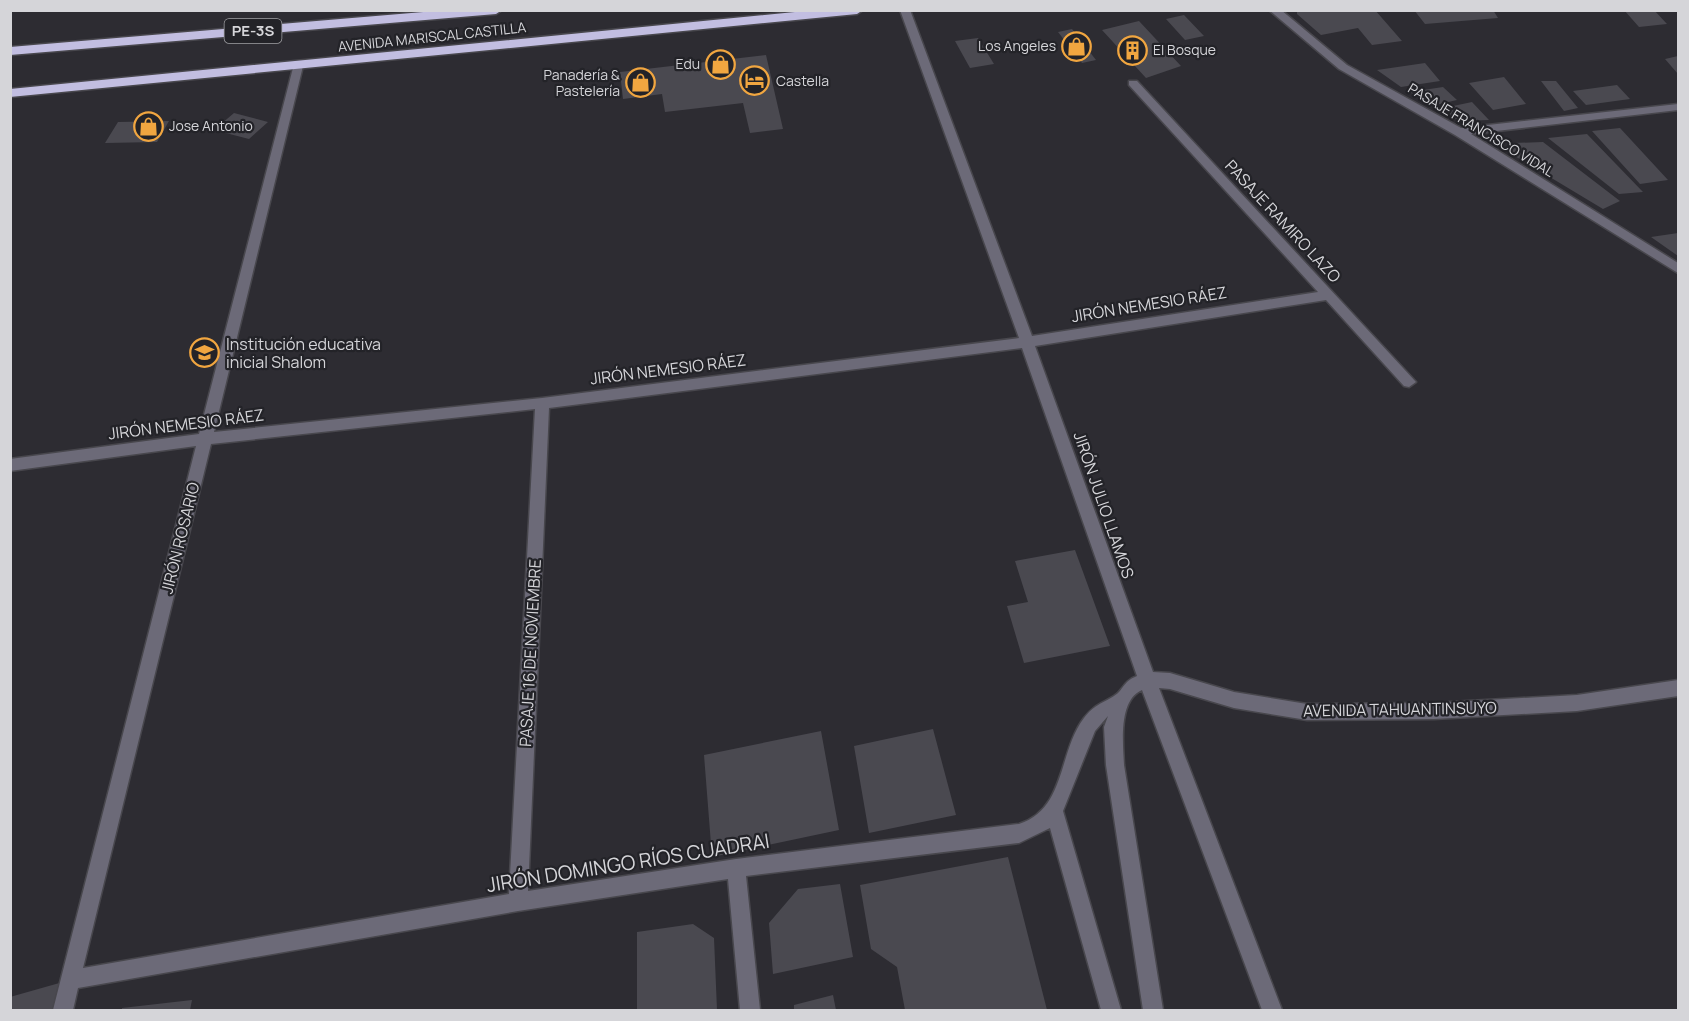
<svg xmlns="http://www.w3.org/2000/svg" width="1689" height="1021" viewBox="0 0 1689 1021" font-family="Manrope,sans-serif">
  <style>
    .building { fill: #4a4950 }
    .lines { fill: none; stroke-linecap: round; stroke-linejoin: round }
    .minor-casing { stroke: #48474d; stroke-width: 3 }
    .highway-casing { stroke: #48474d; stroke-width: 3 }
    .minor { fill: #6c6a78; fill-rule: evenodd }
    .highway { fill: #c2bee1; fill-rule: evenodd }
    .labels { text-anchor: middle; stroke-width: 4.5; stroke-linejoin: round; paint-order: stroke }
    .far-street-label { font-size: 14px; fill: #d5d5d9; stroke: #232328 }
    .far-poi-label { font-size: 14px; fill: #d5d5d9; stroke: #232328; text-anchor: end }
    .shield { fill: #232328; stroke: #a0a0a4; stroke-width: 1.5 }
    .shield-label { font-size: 15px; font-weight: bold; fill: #d5d5d9 }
    .street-label { font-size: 16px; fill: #d5d5d9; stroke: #232328 }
    .poi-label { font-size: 16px; fill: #d5d5d9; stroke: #232328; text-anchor: start }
    .near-street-label { font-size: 20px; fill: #d5d5d9; stroke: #232328 }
  </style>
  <rect width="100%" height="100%" fill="#2d2c32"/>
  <path class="building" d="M 1297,10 L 1375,10 L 1402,41 L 1372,45 L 1358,28 L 1321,35 L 1297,14 Z
    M 1414,10 L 1493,10 L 1498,18 L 1425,24 Z
    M 1624,10 L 1654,10 L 1667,24 L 1639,27 Z
    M 1184,15 L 1204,36 L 1185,40 L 1166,19 Z
    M 1139,21 L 1181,66 L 1146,78 L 1102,30 Z
    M 1072,29 L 1096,60 L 1082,63 L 1058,32 Z
    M 978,38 L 994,64 L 970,68 L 955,41 Z
    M 766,55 L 783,129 L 750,133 L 743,103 L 665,112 L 662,94 L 623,99 L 620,72 Z
    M 1678,56 L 1678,74 L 1665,59 Z
    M 1425,63 L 1440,81 L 1401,87 L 1377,70 Z
    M 1504,77 L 1526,104 L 1493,110 L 1469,83 Z
    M 1541,81 L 1556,81 L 1578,108 L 1564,111 Z
    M 1617,85 L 1630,99 L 1586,105 L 1573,91 Z
    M 1443,87 L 1457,100 L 1431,106 L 1410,92 Z
    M 1472,102 L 1489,120 L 1460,121 L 1439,109 Z
    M 234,113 L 268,122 L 249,139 L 214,130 Z
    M 169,121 L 157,142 L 105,143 L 118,122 Z
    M 1620,128 L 1668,180 L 1640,184 L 1592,131 Z
    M 1587,134 L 1643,192 L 1619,194 L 1548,138 Z
    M 1543,142 L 1620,201 L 1603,209 L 1505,150 L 1513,143 Z
    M 1678,233 L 1678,256 L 1651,237 Z
    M 1075,550 L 1110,646 L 1024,663 L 1007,606 L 1028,602 L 1015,561 Z
    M 933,729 L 956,815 L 869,833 L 854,746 Z
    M 821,731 L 839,830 L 712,857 L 704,755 Z
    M 1008,857 L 1047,1010 L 905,1010 L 897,967 L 871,949 L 860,885 Z
    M 840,884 L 853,957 L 773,974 L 769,923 L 798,889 Z
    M 693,924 L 714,938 L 717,1010 L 637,1010 L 637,932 Z
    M 70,980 L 62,1010 L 10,1010 L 10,997 Z
    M 833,995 L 836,1010 L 794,1010 L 794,1005 Z
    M 192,1000 L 190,1010 L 122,1010 L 122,1008 Z"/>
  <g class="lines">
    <defs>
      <path id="minor" d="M 900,10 L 910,10 L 1032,336 L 1318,292 L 1129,85 L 1129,81 L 1137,81 L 1416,382 L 1409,387 L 1404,386 L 1326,300 L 1035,346 L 1153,672 L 1170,673 L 1234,692 L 1307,704 L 1434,703 L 1577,695 L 1678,680 L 1678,696 L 1577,711 L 1434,719 L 1307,720 L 1234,708 L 1170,689 L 1159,688 L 1282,1010 L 1262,1010 L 1142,690 C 1118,700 1123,744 1124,765 L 1163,1010 L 1143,1010 L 1106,765 L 1104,727 L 1108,716 L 1095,731 L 1063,811 L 1121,1010 L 1101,1010 L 1050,828 L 1019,843 L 746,876 L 760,1010 L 740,1010 L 728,879 L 518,911 L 78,988 L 73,1010 L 53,1010 L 196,446 L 10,471 L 10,459 L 199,434 L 294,64 L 303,66 L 214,432 L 542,398 L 1019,338 ZM 1022,348 L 1137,676 C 1122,682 1124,690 1114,696 C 1101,704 1094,705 1084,718 C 1058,752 1066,809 1019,824 L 736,859 L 528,891 L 549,408 ZM 535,409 L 509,894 L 83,968 L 211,444 Z
        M 1269,10 L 1281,10 L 1347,65 L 1461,128 L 1678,104 L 1678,110 L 1471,134 L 1678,263 L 1678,273 L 1455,135 L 1339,69 Z"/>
      <path id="highway" d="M 447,10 L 502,10 L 496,14 L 10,55 L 10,47 Z
        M 815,10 L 863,10 L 857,14 L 10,97 L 10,89 Z"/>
    </defs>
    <use href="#minor" class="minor-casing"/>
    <use href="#highway" class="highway-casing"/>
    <use href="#minor" class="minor"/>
    <use href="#highway" class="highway"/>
  </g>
  <defs>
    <symbol id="shop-ring" viewBox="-11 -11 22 22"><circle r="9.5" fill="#232328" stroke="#f1a640" stroke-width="1.5"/><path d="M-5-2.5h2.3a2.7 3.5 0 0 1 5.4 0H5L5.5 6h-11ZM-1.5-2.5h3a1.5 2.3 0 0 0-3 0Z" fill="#f1a640"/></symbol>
    <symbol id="building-ring" viewBox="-11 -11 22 22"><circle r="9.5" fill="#232328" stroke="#f1a640" stroke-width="1.5"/><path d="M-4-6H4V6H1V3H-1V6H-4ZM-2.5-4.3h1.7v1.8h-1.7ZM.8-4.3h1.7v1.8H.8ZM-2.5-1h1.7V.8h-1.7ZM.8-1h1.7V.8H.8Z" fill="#f1a640"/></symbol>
    <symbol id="hotel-ring" viewBox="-11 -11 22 22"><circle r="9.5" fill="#232328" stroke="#f1a640" stroke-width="1.5"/><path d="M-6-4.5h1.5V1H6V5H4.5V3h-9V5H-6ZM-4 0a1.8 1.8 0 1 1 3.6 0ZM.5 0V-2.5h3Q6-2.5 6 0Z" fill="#f1a640"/></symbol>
    <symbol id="school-ring" viewBox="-11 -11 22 22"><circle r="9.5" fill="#232328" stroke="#f1a640" stroke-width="1.5"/><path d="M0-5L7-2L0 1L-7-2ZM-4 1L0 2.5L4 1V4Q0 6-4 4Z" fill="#f1a640"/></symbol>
  </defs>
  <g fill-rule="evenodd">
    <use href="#shop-ring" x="1060" y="30" width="33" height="33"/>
    <use href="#building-ring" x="1116" y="34" width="33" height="33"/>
    <use href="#shop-ring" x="704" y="48" width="33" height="33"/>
    <use href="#hotel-ring" x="738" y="64" width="33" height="33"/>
    <use href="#shop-ring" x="624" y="66" width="33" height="33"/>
    <use href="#shop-ring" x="132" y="110" width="33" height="33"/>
    <use href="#school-ring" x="188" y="336" width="33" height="33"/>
  </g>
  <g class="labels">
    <g class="far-street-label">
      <text transform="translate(432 37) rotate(-6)" y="5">AVENIDA MARISCAL CASTILLA</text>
      <text transform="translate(1481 130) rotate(31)" y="5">PASAJE FRANCISCO VIDAL</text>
    </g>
    <g class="far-poi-label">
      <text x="1056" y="51">Los Angeles</text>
      <text x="1153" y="55" text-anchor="start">El Bosque</text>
      <text x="700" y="69">Edu</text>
      <text x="620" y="80">Panadería &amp;<tspan x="620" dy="16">Pastelería</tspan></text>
      <text x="776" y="86" text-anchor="start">Castella</text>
      <text x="169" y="131" text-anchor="start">Jose Antonio</text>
    </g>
    <rect class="shield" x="224.5" y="19" width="57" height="24" rx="4.5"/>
    <g class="shield-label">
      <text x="253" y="36">PE-3S</text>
    </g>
    <g class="street-label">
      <text transform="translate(1283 221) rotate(47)" y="6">PASAJE RAMIRO LAZO</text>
      <text transform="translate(1149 304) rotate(-9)" y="6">JIRÓN NEMESIO RÁEZ</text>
      <text transform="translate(668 369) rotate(-7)" y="6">JIRÓN NEMESIO RÁEZ</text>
      <text transform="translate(186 424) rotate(-7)" y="6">JIRÓN NEMESIO RÁEZ</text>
      <text transform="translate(1104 505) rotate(71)" y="6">JIRÓN JULIO LLAMOS</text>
      <text transform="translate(180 538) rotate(-76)" y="6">JIRÓN ROSARIO</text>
      <text transform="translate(530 653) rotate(-87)" y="6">PASAJE 16 DE NOVIEMBRE</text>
      <text transform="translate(1400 709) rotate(-1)" y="6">AVENIDA TAHUANTINSUYO</text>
    </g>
    <g class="poi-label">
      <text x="226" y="350">Institución educativa<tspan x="226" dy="18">inicial Shalom</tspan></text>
    </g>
    <g class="near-street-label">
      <text transform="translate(628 863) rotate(-9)" y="7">JIRÓN DOMINGO RÍOS CUADRAI</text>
    </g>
  </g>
  <rect width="1689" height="1021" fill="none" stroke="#d5d5d9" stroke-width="24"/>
</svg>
